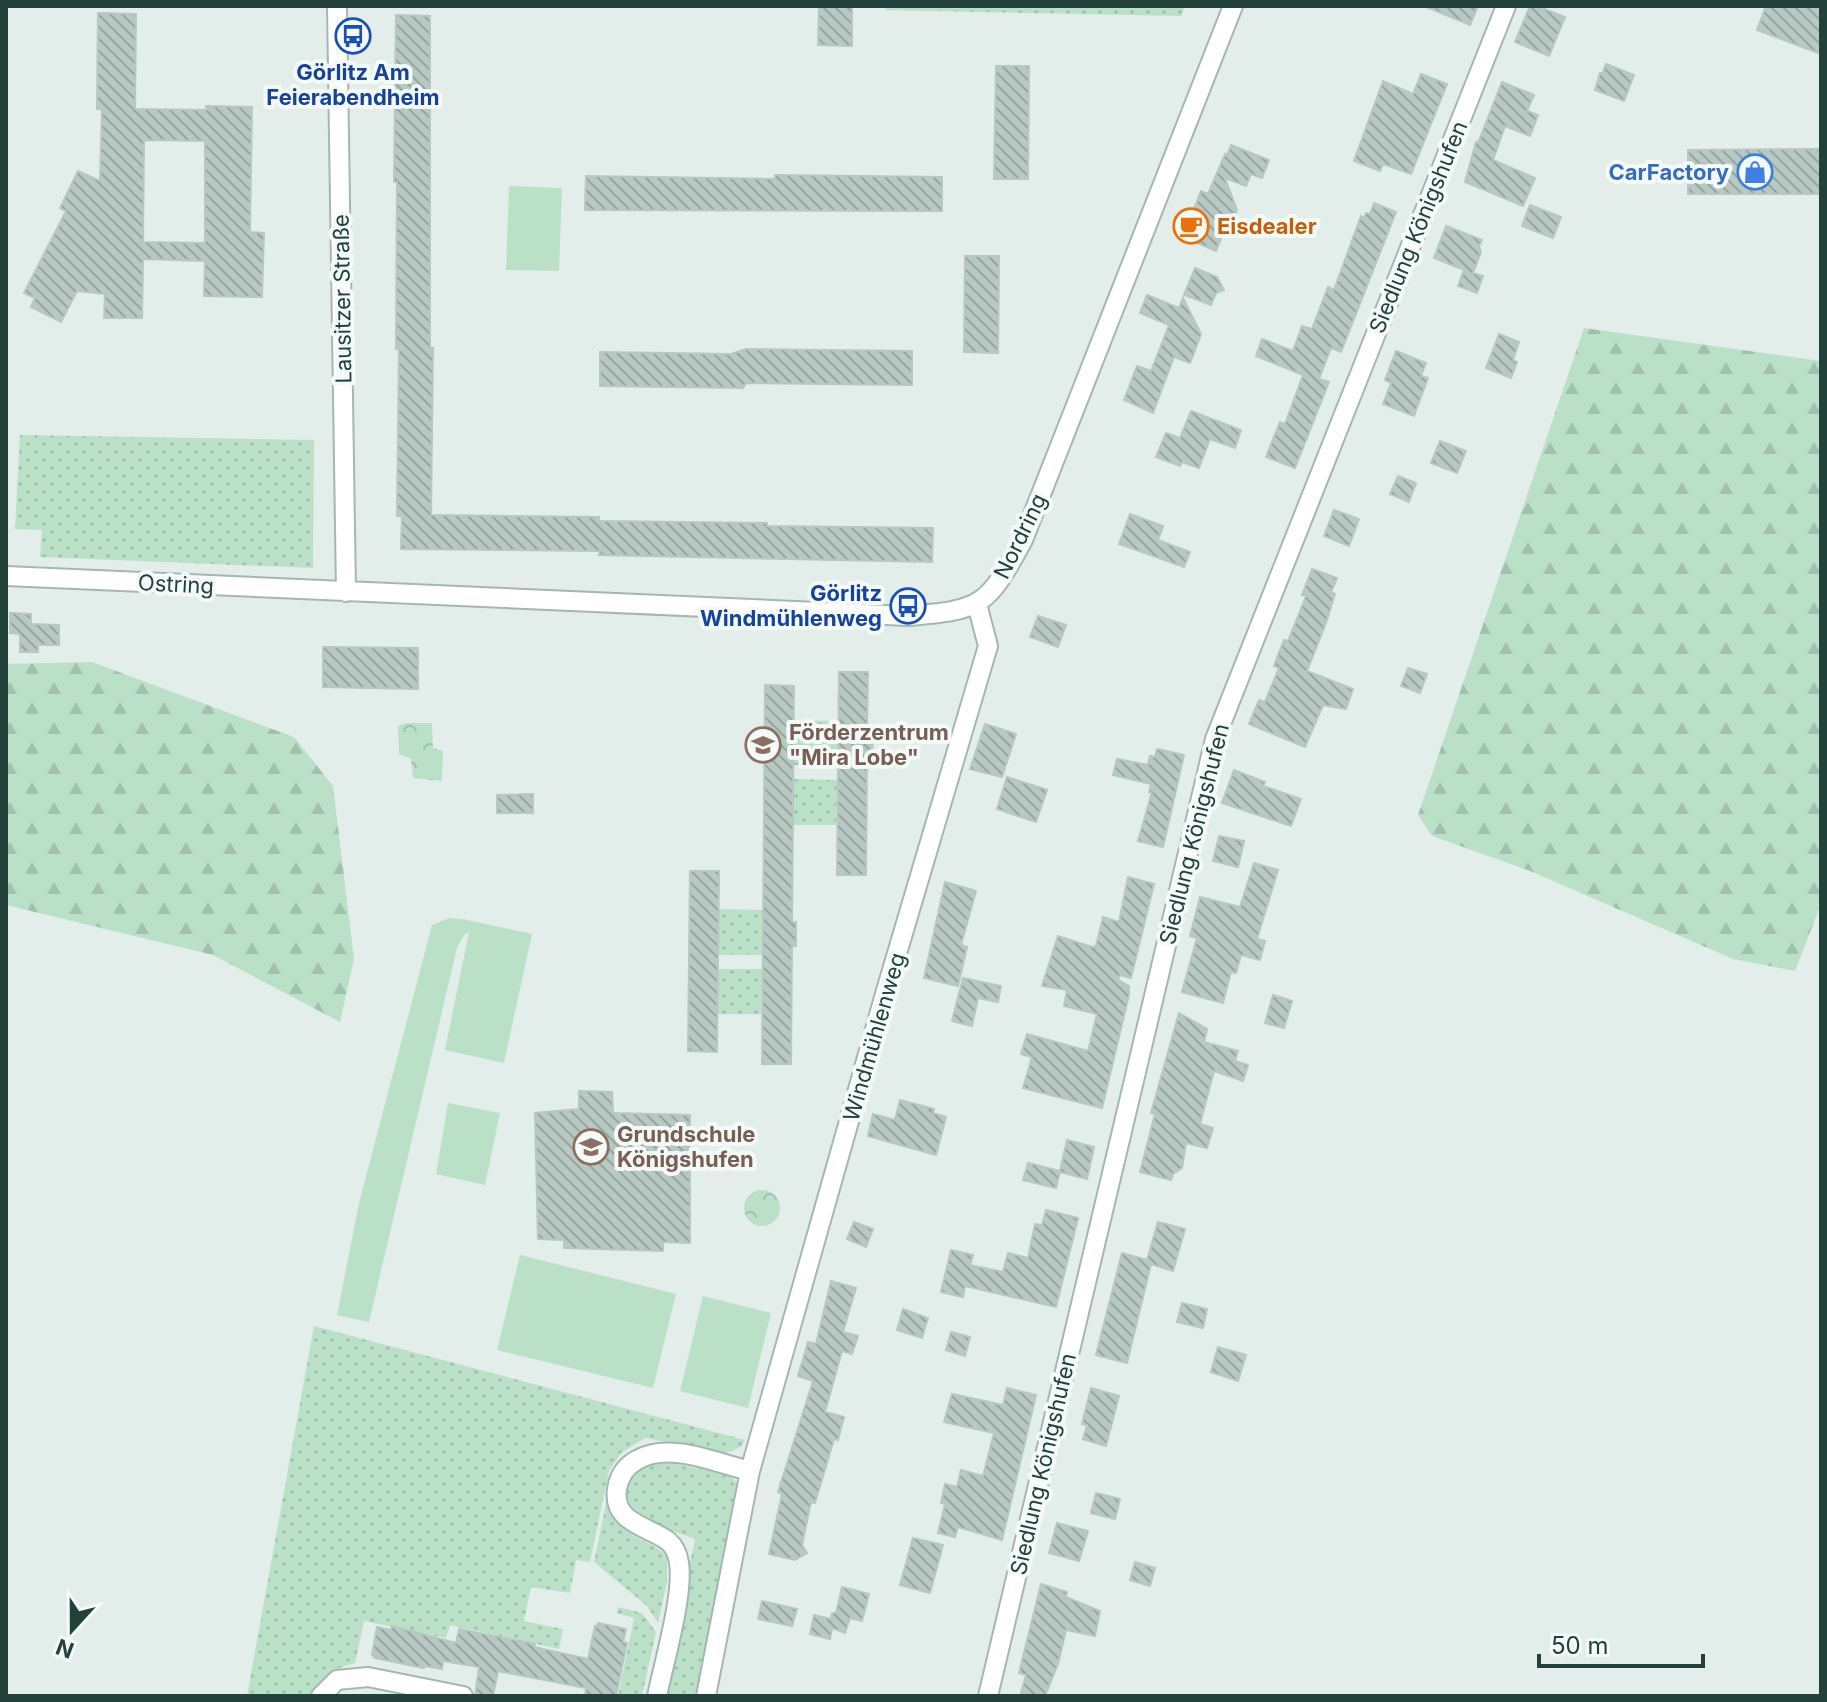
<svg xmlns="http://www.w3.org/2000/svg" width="1827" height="1702" viewBox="0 0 1827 1702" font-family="Inter,sans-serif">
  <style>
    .grass { fill: url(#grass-dots) }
    .forest { fill: url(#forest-firs) }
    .park { fill: url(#park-crowns) }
    .pitch { fill: #bbe0c8 }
    .building { fill: url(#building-back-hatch); stroke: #b5c8c1; stroke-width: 2; fill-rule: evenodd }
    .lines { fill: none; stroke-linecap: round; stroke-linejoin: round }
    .street-casing { stroke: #a5b7b2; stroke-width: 22 }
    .street { stroke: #fff; stroke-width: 18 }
    .labels { text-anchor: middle; stroke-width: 8; stroke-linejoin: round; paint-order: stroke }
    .transit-label { font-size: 22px; font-weight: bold; fill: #164399; stroke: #f4faf8 }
    .shop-label { font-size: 22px; font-weight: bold; fill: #366cbe; stroke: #f4faf8; text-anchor: end }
    .food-label { font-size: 22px; font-weight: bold; fill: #c56008; stroke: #f4faf8; text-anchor: start }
    .street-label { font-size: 22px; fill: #22413a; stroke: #f4faf8 }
    .education-label { font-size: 22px; font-weight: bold; fill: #785e54; stroke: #f4faf8; text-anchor: start }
  </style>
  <defs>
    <pattern id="grass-dots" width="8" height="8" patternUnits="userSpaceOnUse" patternTransform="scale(2)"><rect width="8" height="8" fill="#bbe0c8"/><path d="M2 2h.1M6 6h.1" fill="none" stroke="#a0c1ad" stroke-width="1.8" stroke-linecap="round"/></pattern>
    <pattern id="forest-firs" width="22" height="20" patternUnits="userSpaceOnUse" patternTransform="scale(2)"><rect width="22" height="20" fill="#bbe0c8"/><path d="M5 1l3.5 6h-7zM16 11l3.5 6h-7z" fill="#a0c1ad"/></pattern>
    <pattern id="park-crowns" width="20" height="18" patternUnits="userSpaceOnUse" patternTransform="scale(2)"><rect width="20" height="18" fill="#bbe0c8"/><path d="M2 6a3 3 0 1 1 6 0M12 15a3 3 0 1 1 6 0" fill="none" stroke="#a0c1ad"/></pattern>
    <pattern id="building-back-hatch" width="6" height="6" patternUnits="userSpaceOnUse" patternTransform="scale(2)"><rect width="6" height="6" fill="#b8c9c3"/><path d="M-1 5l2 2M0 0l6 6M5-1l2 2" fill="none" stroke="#95a59f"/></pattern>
  </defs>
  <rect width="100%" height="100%" fill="#e3eeea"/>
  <path class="grass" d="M 885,6 L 1185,6 L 1181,16 L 885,10 Z
    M 20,435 L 314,440 L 313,568 L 40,557 L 42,530 L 15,529 Z
    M 794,720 L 838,721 L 838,766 L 793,765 Z
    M 793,779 L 837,780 L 836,825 L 792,825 Z
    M 719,909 L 763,910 L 762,955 L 718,955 Z
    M 718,969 L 762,969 L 761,1014 L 717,1014 Z
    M 314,1326 L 745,1440 L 741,1447 L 724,1454 L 645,1438 L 621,1453 L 609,1471 L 590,1562 L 576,1560 L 570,1593 L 531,1587 L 524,1621 L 563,1629 L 559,1649 L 450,1625 L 446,1638 L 364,1621 L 355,1663 C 336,1668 319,1677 313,1696 L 247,1696 Z
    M 653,1459 L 729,1475 L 741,1486 L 700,1696 L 662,1696 L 695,1539 C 673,1531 600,1510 632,1473 C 637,1467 647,1463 653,1459 Z
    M 608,1494 C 612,1505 616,1519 624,1528 C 637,1541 655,1543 667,1556 L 667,1581 L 658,1623 L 647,1606 L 594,1562 Z
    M 618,1607 L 642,1613 L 656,1632 L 642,1696 L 618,1696 L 634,1618 L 617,1613 Z"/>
  <path class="forest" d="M 1584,328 L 1821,361 L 1821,904 L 1795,971 L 1733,959 L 1530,871 L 1432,836 L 1418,815 Z
    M 92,662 L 294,737 L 333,786 L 354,959 L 340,1022 L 213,955 L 6,905 L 6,664 Z"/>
  <path class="park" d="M 406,723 L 432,723 L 433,748 L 443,751 L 442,781 L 413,778 L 411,759 L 399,754 L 398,726 Z
    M744 1208a18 18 0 1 1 36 0a18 18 0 1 1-36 0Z"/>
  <path class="pitch" d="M 509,186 L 562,188 L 559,271 L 506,270 Z
    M 449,918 L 462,919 L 532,934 L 504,1063 L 445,1050 L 469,932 L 464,935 L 457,948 L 369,1322 L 337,1315 L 359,1203 L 432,925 Z
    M 448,1103 L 500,1113 L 485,1185 L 436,1174 Z
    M 520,1255 L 676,1294 L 653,1388 L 497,1350 Z
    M 703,1296 L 771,1313 L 748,1408 L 680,1391 Z"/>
  <path class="building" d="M 819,6 L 852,6 L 852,46 L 818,45 Z
    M 1424,6 L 1478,6 L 1470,25 Z
    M 1530,6 L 1537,6 L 1565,17 L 1549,56 L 1515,42 Z
    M 1766,6 L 1821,6 L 1821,54 L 1757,30 Z
    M 98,13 L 136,14 L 135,109 L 206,110 L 206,106 L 252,107 L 250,232 L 264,233 L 262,297 L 204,296 L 205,261 L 143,259 L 142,318 L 104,318 L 105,294 L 77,291 L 61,322 L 31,307 L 35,298 L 24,293 L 66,211 L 60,208 L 78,171 L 100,181 L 102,109 L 97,109 ZM 148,140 L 205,141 L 205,243 L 143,242 L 144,141 Z
    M 396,15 L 430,16 L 430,348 L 433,348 L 431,515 L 599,517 L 599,521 L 767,523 L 767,526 L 933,528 L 932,562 L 599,555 L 600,551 L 401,549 L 402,516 L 397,516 L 399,349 L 396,349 L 397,182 L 394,182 Z
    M 1606,64 L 1634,75 L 1624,101 L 1595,90 L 1600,73 L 1602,74 Z
    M 996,66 L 1029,66 L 1028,179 L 994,179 Z
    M 1421,74 L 1447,84 L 1411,174 L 1383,164 L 1380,171 L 1354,161 L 1383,81 L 1413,94 Z
    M 1502,82 L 1534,95 L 1527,111 L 1538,115 L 1530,136 L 1505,126 L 1493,160 L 1535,178 L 1523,206 L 1465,182 L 1476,142 L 1478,143 Z
    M 1231,145 L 1269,160 L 1262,178 L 1251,174 L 1246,186 L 1225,178 L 1237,210 L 1234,217 L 1229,219 L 1216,251 L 1183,237 L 1201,191 L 1208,194 L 1225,154 L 1227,155 Z
    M 1821,149 L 1821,194 L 1688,194 L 1688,150 Z
    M 775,175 L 942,177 L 942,211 L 585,210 L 586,176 L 775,179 Z
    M 1374,203 L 1396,212 L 1341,352 L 1331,348 L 1319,379 L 1329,382 L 1295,468 L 1266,457 L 1280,422 L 1285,424 L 1303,375 L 1256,356 L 1262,339 L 1293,351 L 1302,326 L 1312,329 L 1328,287 L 1334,290 L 1361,216 L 1364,218 L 1366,213 L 1370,214 Z
    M 1530,205 L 1561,217 L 1553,238 L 1522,226 Z
    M 1446,226 L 1482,240 L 1479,246 L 1481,252 L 1473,273 L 1483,276 L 1477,293 L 1458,286 L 1464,270 L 1467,271 L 1434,258 Z
    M 965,256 L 999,256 L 998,353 L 964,352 Z
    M 1195,268 L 1217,277 L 1224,290 L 1216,293 L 1211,305 L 1184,295 Z
    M 1147,295 L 1179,308 L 1183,298 L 1201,334 L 1190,363 L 1174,357 L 1153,413 L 1124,400 L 1137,366 L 1151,371 L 1169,325 L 1140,313 Z
    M 1499,334 L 1519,342 L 1513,360 L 1517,362 L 1511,378 L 1486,368 Z
    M 746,349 L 912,351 L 912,385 L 746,383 L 743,388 L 600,386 L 600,352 L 731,354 Z
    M 1396,351 L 1426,363 L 1421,376 L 1428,378 L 1414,416 L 1383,404 L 1391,383 L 1385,380 Z
    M 1191,411 L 1241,430 L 1235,448 L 1210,439 L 1199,468 L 1182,462 L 1180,466 L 1156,457 L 1166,433 L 1180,438 Z
    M 1440,441 L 1466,451 L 1457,473 L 1431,463 Z
    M 1398,476 L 1416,483 L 1409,502 L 1390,494 Z
    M 1334,510 L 1359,519 L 1349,546 L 1324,536 Z
    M 1130,514 L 1163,526 L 1158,540 L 1190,552 L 1184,567 L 1119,544 Z
    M 1312,569 L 1337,578 L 1331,592 L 1335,594 L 1326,623 L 1307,671 L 1353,689 L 1346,709 L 1323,705 L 1305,747 L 1249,724 L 1259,700 L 1265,702 L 1279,668 L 1274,666 L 1284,640 L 1288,641 L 1306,596 L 1302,595 Z
    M 10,613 L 31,614 L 31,624 L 59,625 L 59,645 L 38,645 L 38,652 L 20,652 L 20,634 L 10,633 Z
    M 1038,616 L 1066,625 L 1058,647 L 1030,637 Z
    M 323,647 L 418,648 L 418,689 L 323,687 Z
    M 1408,668 L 1427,674 L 1420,693 L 1401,686 Z
    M 839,672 L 868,672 L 867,730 L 873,730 L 872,757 L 867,757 L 866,875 L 837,875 Z
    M 765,685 L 794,686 L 792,922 L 796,922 L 796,946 L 792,946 L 791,1064 L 762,1064 Z
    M 985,724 L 1016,734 L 1002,777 L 970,769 Z
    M 1157,749 L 1184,755 L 1163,847 L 1138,841 L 1152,792 L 1149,792 L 1151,784 L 1113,775 L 1117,759 L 1148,765 L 1150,756 L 1155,757 Z
    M 1234,770 L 1265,782 L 1263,786 L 1301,799 L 1291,826 L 1222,803 Z
    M 1007,777 L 1047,790 L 1036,822 L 997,809 Z
    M 533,794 L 533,813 L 497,813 L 497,795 Z
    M 1219,836 L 1244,841 L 1238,867 L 1213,861 Z
    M 1254,863 L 1278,870 L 1257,939 L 1265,941 L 1260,960 L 1241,955 L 1236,973 L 1231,972 L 1223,1003 L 1182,992 L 1197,938 L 1190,936 L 1200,897 L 1240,907 Z
    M 690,871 L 719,871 L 717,1052 L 688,1051 Z
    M 1128,877 L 1154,884 L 1131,978 L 1120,975 L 1118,980 L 1129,986 L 1129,995 L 1102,1108 L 1023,1088 L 1032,1057 L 1021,1054 L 1027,1034 L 1088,1051 L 1097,1014 L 1064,1006 L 1067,990 L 1042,986 L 1058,936 L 1092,947 L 1096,946 L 1103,917 L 1119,922 Z
    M 945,882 L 976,891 L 961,945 L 967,947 L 958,986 L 924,978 Z
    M 963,978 L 1001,986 L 998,1002 L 978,998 L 972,1026 L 952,1021 Z
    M 1273,995 L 1292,1001 L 1284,1028 L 1265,1023 Z
    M 1179,1013 L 1207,1029 L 1204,1042 L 1238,1051 L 1235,1061 L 1248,1065 L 1243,1081 L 1214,1071 L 1200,1124 L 1213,1128 L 1207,1148 L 1186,1143 L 1182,1168 L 1173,1174 L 1171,1180 L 1140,1172 L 1155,1114 L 1151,1113 Z
    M 579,1091 L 612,1092 L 613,1113 L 690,1115 L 690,1243 L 663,1242 L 663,1251 L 564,1248 L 564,1240 L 538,1239 L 535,1113 L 579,1109 Z
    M 900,1100 L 934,1109 L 933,1113 L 946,1117 L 936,1155 L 868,1136 L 873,1114 L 895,1120 Z
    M 1067,1140 L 1094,1147 L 1087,1179 L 1060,1172 L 1056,1188 L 1023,1180 L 1028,1163 L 1060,1171 Z
    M 1046,1210 L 1078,1218 L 1056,1307 L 965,1286 L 963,1297 L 941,1292 L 951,1250 L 973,1255 L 970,1265 L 1003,1272 L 1008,1253 L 1028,1258 L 1035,1224 L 1042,1225 Z
    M 854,1222 L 873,1229 L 866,1247 L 847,1239 Z
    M 1158,1222 L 1185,1229 L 1173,1271 L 1151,1264 L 1127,1363 L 1096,1355 L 1122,1253 L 1147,1260 Z
    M 831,1281 L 856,1288 L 843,1332 L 858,1336 L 852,1354 L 842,1351 L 825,1412 L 844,1417 L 838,1440 L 834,1439 L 815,1503 L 811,1502 L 802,1545 L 807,1553 L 795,1560 L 769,1554 L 782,1494 L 778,1492 L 813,1381 L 798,1376 L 808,1342 L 816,1344 Z
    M 1182,1303 L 1207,1309 L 1203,1328 L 1177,1322 Z
    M 903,1309 L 928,1318 L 922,1338 L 897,1330 Z
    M 951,1332 L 970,1337 L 965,1356 L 946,1350 Z
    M 1218,1347 L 1246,1355 L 1238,1381 L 1211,1372 Z
    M 1007,1388 L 1036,1395 L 1002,1540 L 958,1527 L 955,1537 L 938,1533 L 945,1504 L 941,1503 L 945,1484 L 957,1487 L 961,1470 L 983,1476 L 994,1433 L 944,1422 L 952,1394 L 1003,1405 Z
    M 1091,1388 L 1119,1396 L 1106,1446 L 1083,1439 L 1087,1425 L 1082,1424 Z
    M 1096,1493 L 1120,1499 L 1115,1519 L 1091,1513 Z
    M 1057,1523 L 1088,1531 L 1079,1561 L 1049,1553 Z
    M 913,1538 L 943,1545 L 930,1593 L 900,1585 Z
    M 1135,1562 L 1155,1568 L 1150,1586 L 1130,1580 Z
    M 1041,1584 L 1067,1592 L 1066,1597 L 1100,1611 L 1095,1636 L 1066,1630 L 1058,1664 L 1045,1696 L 1030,1696 L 1021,1693 L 1026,1675 L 1019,1673 Z
    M 842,1587 L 869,1594 L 862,1621 L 850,1618 L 845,1633 L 832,1628 L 830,1639 L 810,1634 L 814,1615 L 831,1619 L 832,1613 L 836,1613 Z
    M 762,1601 L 797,1609 L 792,1626 L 758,1619 Z
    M 598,1623 L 626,1629 L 623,1642 L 627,1643 L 616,1696 L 585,1696 L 586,1688 L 498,1671 L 493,1696 L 475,1696 L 479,1667 L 443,1661 L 442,1669 L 425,1666 L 424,1668 L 375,1658 L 372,1655 L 377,1627 L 391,1630 L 392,1626 L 456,1643 L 459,1629 L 535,1644 L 534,1647 L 588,1659 L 595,1626 L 597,1627 Z"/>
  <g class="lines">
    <defs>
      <path id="street" d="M 337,6 L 346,592
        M 6,576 L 908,616 C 983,610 987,606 1023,540 L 1233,6
        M 321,1696 L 337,1680 L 368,1677 L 463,1696
        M 657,1696 C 664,1662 684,1594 679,1563 C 678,1555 675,1547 668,1541 C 648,1526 612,1523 617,1489 C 619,1476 626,1466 637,1460 C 669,1441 716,1463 750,1471
        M 706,1696 L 750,1471 L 885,994 L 988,646 L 977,604
        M 988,1696 L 1215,739 L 1506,6"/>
    </defs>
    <use href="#street" class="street-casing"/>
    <use href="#street" class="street"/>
  </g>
  <defs>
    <symbol id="bus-ring" viewBox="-11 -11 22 22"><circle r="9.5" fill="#f4faf8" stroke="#1a4fb4" stroke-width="1.5"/><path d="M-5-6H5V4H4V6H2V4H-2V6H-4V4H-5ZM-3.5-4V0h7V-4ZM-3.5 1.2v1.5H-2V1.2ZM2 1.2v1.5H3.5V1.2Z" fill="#1a4fb4"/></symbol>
    <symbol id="shop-ring" viewBox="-11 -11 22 22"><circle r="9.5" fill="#f4faf8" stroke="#3f7fe0" stroke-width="1.5"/><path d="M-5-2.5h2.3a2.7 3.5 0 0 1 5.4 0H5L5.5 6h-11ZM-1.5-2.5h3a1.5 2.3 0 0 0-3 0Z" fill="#3f7fe0"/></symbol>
    <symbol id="cafe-ring" viewBox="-11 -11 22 22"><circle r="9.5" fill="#f4faf8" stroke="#e8710a" stroke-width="1.5"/><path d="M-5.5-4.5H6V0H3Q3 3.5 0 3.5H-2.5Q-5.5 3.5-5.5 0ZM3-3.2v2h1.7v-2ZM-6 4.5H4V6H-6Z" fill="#e8710a"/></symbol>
    <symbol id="school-ring" viewBox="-11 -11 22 22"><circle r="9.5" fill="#f4faf8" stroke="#8d6e63" stroke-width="1.5"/><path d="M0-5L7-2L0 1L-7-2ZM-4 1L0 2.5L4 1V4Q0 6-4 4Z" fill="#8d6e63"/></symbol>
  </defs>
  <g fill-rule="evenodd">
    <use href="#bus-ring" x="333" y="16" width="40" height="40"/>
    <use href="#shop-ring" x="1735" y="152" width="40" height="40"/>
    <use href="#cafe-ring" x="1171" y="206" width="40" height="40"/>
    <use href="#bus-ring" x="888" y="586" width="40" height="40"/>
    <use href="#school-ring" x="743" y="725" width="40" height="40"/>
    <use href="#school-ring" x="571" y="1127" width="40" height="40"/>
  </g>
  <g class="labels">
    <g class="transit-label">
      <text x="353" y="80">Görlitz Am<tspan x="353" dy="25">Feierabendheim</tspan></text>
      <text x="882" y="601" text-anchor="end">Görlitz<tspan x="882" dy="25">Windmühlenweg</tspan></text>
    </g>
    <g class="shop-label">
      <text x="1729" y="180">CarFactory</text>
    </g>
    <g class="food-label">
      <text x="1217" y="234">Eisdealer</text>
    </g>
    <g class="street-label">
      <text transform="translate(1418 227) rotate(-68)" y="8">Siedlung Königshufen</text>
      <text transform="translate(342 299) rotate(-91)" y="8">Lausitzer Straße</text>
      <text transform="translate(1020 536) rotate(-64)" y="8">Nordring</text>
      <text transform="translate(176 584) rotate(3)" y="8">Ostring</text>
      <text transform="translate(1194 834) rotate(-76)" y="8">Siedlung Königshufen</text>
      <text transform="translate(874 1037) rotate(-74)" y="8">Windmühlenweg</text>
      <text transform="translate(1043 1464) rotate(-77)" y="8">Siedlung Königshufen</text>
    </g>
    <g class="education-label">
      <text x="789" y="740">Förderzentrum<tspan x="789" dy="25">"Mira Lobe"</tspan></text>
      <text x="617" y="1142">Grundschule<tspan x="617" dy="25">Königshufen</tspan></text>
    </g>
  </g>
  <rect width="1827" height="1702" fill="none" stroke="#22413a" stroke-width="16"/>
  <g transform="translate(72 1630) rotate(201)" stroke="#f4faf8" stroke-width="6" paint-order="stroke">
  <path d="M0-6L14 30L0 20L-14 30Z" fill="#22413a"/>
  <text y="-12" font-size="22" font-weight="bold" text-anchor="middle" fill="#22413a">N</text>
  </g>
  <path d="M1539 1654v12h164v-12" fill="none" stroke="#22413a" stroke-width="4"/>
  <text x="1551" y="1654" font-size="24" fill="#22413a" stroke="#f4faf8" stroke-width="6" paint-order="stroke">50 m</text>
</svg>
